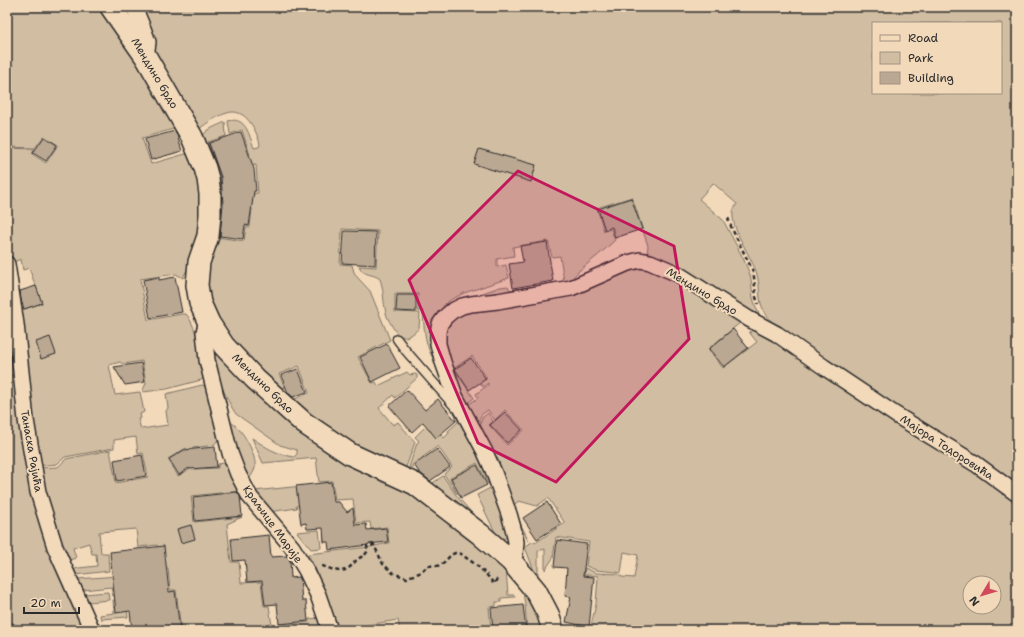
<svg xmlns="http://www.w3.org/2000/svg" width="1024" height="637" viewBox="0 0 1024 637" font-family="'Shantell Sans',sans-serif">
  <style>
    .green { fill: #d1bda2; stroke: #7e7466; fill-rule: evenodd }
    .building { fill: #bba892; stroke: #2b2b2b }
    .lines { fill: none; stroke-linecap: round; stroke-linejoin: round }
    .lane-casing { stroke: #2b2b2b; stroke-width: 11 }
    .street-casing { stroke: #2b2b2b; stroke-width: 18 }
    .secondary-casing { stroke: #2b2b2b; stroke-width: 24 }
    .path { stroke: #2b2b2b; stroke-width: 2.5; stroke-dasharray: 4 3; stroke-linecap: butt }
    .lane { stroke: #f2d9ba; stroke-width: 8 }
    .street { stroke: #f2d9ba; stroke-width: 15 }
    .secondary { stroke: #f2d9ba; stroke-width: 21 }
    .marked { fill: #c2185b; fill-opacity: 0.2; stroke: #c2185b; stroke-width: 3; stroke-linejoin: round }
    .labels { text-anchor: middle; stroke-width: 4; stroke-linejoin: round; paint-order: stroke }
    .street-label { font-size: 11px; fill: #2b2b2b; stroke: #f2d9ba }
  </style>
  <rect width="100%" height="100%" fill="#f2d9ba"/>
  <filter id="ink" filterUnits="userSpaceOnUse"><feTurbulence type="fractalNoise" baseFrequency=".025" numOctaves="2"/><feDisplacementMap in="SourceGraphic" scale="8" xChannelSelector="R" yChannelSelector="G"/><feConvolveMatrix kernelMatrix="1 2 1 2 8 2 1 2 1" color-interpolation-filters="sRGB"/></filter>
  <g filter="url(#ink)">
    <path class="green" d="M 7,7 L 101,7 L 118,30 L 176,127 L 173,129 L 142,138 L 151,164 L 185,154 L 188,155 L 192,159 L 202,192 L 200,230 L 190,263 L 183,278 L 176,274 L 140,279 L 148,320 L 182,314 L 186,314 C 198,327 201,361 204,378 L 201,380 L 167,389 L 143,392 L 143,389 L 144,388 L 146,383 L 142,361 L 123,364 L 120,362 L 109,365 L 115,395 L 140,392 L 144,412 L 140,414 L 141,418 L 138,419 L 141,429 L 168,425 L 166,411 L 168,408 L 166,394 L 202,385 L 205,386 L 219,436 L 217,441 L 214,445 L 193,448 L 195,461 L 186,448 L 168,459 L 178,476 L 195,466 L 195,469 L 218,468 L 218,464 L 224,463 L 227,466 L 239,491 L 191,496 L 194,522 L 242,517 L 227,524 L 231,562 L 239,562 L 241,583 L 261,582 L 264,606 L 269,606 L 272,626 L 309,622 L 309,619 L 318,618 L 321,630 L 181,630 L 176,590 L 170,590 L 168,568 L 160,569 L 157,545 L 138,547 L 136,529 L 99,532 L 101,553 L 108,553 L 109,571 L 75,575 L 72,570 L 79,568 L 97,566 L 96,554 L 92,554 L 89,543 L 73,548 L 76,558 L 66,561 L 38,468 L 58,467 L 66,459 L 110,450 L 116,483 L 148,477 L 143,453 L 138,454 L 136,437 L 114,440 L 114,448 L 65,457 L 57,464 L 37,466 L 16,292 L 22,310 L 42,303 L 29,268 L 23,270 L 21,259 L 11,263 L 7,240 L 7,148 L 35,149 L 32,154 L 46,163 L 58,145 L 44,136 L 35,148 L 7,147 Z
      M 140,7 L 1017,7 L 1017,490 L 777,327 C 769,319 761,310 760,298 C 759,289 759,280 756,271 C 750,255 731,228 733,213 C 733,210 735,207 737,204 L 713,183 L 699,199 L 723,220 L 743,258 L 749,272 L 751,279 L 753,298 L 756,308 L 761,317 L 761,320 L 638,254 L 647,254 L 648,246 L 632,197 L 597,208 L 604,231 L 611,229 L 615,240 C 604,251 592,260 580,270 C 575,274 572,280 567,284 L 465,299 L 500,287 L 508,286 L 510,290 L 564,281 L 560,256 L 552,257 L 548,241 L 513,247 L 514,256 L 497,259 L 497,267 L 506,265 L 509,278 L 464,293 L 452,299 L 445,304 L 436,318 L 438,365 C 425,351 424,329 423,311 L 418,311 L 418,294 L 395,294 L 395,312 L 420,313 L 419,328 C 407,341 399,340 391,324 C 389,321 387,317 386,313 C 383,302 384,290 380,279 C 373,273 364,277 359,266 L 376,267 L 378,231 L 342,229 L 340,264 L 352,265 L 354,272 L 357,277 L 370,291 L 390,340 L 358,357 L 372,383 L 376,382 L 378,386 L 407,372 L 410,375 L 415,374 L 417,375 L 417,378 L 395,398 L 393,395 L 379,408 L 393,425 L 398,422 L 415,442 L 405,470 L 381,460 L 335,434 L 292,400 L 309,393 L 299,366 L 279,374 L 285,388 L 280,390 L 243,355 L 218,324 L 207,298 L 206,269 L 216,237 L 244,241 L 246,227 L 250,227 L 252,209 L 222,205 L 220,216 L 219,197 L 258,193 L 256,165 L 220,168 L 221,182 L 217,182 L 214,168 L 250,155 L 242,130 L 230,134 L 228,121 C 246,116 249,135 254,148 L 259,147 L 260,144 C 256,129 245,107 227,113 C 217,116 207,123 199,129 L 152,51 ZM 873,23 L 1001,23 L 1001,93 L 873,93 Z
      M 225,122 L 226,136 L 208,142 L 215,163 L 213,164 L 202,137 C 206,129 217,126 225,122 Z
      M 631,266 L 654,267 L 741,322 L 708,349 L 723,368 L 757,342 L 749,332 L 756,329 L 1017,499 L 1017,630 L 590,630 L 596,604 L 598,576 L 567,573 L 567,570 L 584,572 L 585,568 L 596,573 L 618,574 L 622,577 L 634,578 L 638,555 L 624,552 L 621,573 L 616,572 L 596,570 L 586,566 L 589,542 L 556,537 L 553,558 L 545,570 L 545,549 L 538,551 L 538,578 L 533,568 L 525,547 L 533,541 L 535,543 L 565,523 L 548,498 L 537,506 L 519,501 L 513,505 L 518,519 L 529,541 L 514,517 L 479,426 L 483,417 L 488,413 L 493,421 L 489,425 L 507,445 L 524,430 L 505,410 L 495,420 L 488,410 L 481,415 L 478,425 L 465,407 L 478,398 L 476,394 L 488,385 L 488,383 L 483,387 L 480,383 L 487,378 L 472,356 L 450,371 L 443,327 L 452,316 ZM 970,583 L 994,583 L 994,607 L 970,607 Z
      M 216,351 L 431,505 L 506,569 L 508,595 L 514,595 L 515,597 L 501,598 L 501,602 L 496,602 L 496,606 L 489,607 L 491,630 L 400,630 L 398,620 L 355,627 L 355,630 L 336,630 L 322,586 L 316,570 L 308,554 L 370,547 L 389,543 L 387,527 L 371,529 L 370,522 L 356,523 L 353,499 L 335,500 L 332,481 L 319,482 L 316,458 L 263,463 L 252,438 C 267,448 276,454 294,457 L 297,454 L 297,450 L 280,445 L 236,414 C 228,403 209,363 216,351 Z
      M 455,371 L 474,398 L 464,406 L 451,374 Z
      M 19,374 L 21,398 L 76,609 L 84,630 L 21,630 L 7,626 L 7,376 Z
      M 457,416 L 467,429 L 493,482 L 488,484 L 477,463 L 450,478 L 457,494 L 444,474 L 452,467 L 438,446 L 412,465 L 413,469 L 409,467 L 417,443 L 419,441 L 415,437 L 425,427 L 431,432 L 436,428 L 444,438 L 449,433 L 448,431 L 458,422 L 455,418 Z
      M 230,422 C 242,427 257,455 255,468 C 254,472 251,476 249,479 L 254,491 L 302,486 L 304,504 L 296,506 L 297,508 L 268,512 L 253,492 L 236,450 Z
      M 443,476 L 456,495 L 478,520 L 430,485 Z
      M 492,487 L 509,534 L 504,539 L 498,536 L 495,532 L 477,495 Z
      M 319,530 L 321,548 L 311,549 L 297,532 Z
      M 118,576 L 120,596 L 113,596 L 111,587 L 83,590 L 77,579 Z
      M 522,587 L 530,595 L 545,630 L 527,630 L 525,604 Z
      M 108,592 L 109,600 L 89,602 L 84,594 Z
      M 126,599 L 128,617 L 101,619 L 100,615 L 114,613 L 113,600 Z"/>
    <path class="building" d="M 175,131 L 177,135 L 182,151 L 151,160 L 145,139 Z
      M 241,132 L 254,169 L 256,191 L 254,191 L 249,226 L 245,225 L 243,239 L 220,236 L 223,204 L 221,177 L 209,143 Z
      M 44,137 L 57,145 L 46,161 L 33,153 Z
      M 479,149 L 536,165 L 531,182 L 474,164 Z
      M 631,198 L 642,229 L 615,238 L 612,227 L 605,230 L 598,209 Z
      M 344,231 L 376,232 L 375,265 L 342,263 Z
      M 547,242 L 553,281 L 513,288 L 509,264 L 523,262 L 520,246 Z
      M 159,277 L 159,280 L 175,277 L 182,312 L 150,318 L 143,280 Z
      M 36,286 L 42,303 L 24,309 L 21,300 L 20,291 Z
      M 397,295 L 416,295 L 416,312 L 396,311 Z
      M 733,329 L 748,348 L 724,367 L 709,349 Z
      M 50,337 L 56,354 L 41,359 L 36,342 Z
      M 387,344 L 400,368 L 372,382 L 360,357 Z
      M 471,358 L 486,379 L 469,390 L 455,369 Z
      M 141,363 L 145,382 L 125,385 L 114,367 Z
      M 298,369 L 307,392 L 293,397 L 288,393 L 281,375 Z
      M 407,390 L 425,410 L 438,399 L 456,421 L 436,438 L 423,422 L 412,432 L 389,406 Z
      M 505,412 L 522,430 L 507,443 L 490,425 Z
      M 215,447 L 217,467 L 189,469 L 189,468 L 179,475 L 169,459 L 184,450 Z
      M 437,449 L 450,467 L 430,481 L 419,472 L 414,465 Z
      M 142,455 L 146,476 L 117,481 L 114,460 Z
      M 477,465 L 487,485 L 461,498 L 451,478 Z
      M 331,482 L 334,502 L 339,502 L 347,512 L 353,508 L 355,525 L 366,524 L 367,530 L 386,528 L 388,542 L 368,544 L 368,545 L 329,550 L 328,542 L 324,542 L 323,528 L 307,529 L 306,523 L 301,524 L 296,486 Z
      M 237,492 L 240,496 L 242,516 L 195,521 L 193,497 Z
      M 547,502 L 561,524 L 537,539 L 523,518 Z
      M 191,525 L 195,539 L 181,543 L 177,529 Z
      M 269,535 L 271,557 L 287,556 L 290,560 L 291,578 L 299,577 L 300,578 L 302,601 L 306,601 L 308,621 L 279,624 L 277,604 L 265,605 L 262,581 L 247,582 L 245,560 L 233,561 L 231,539 Z
      M 557,540 L 587,544 L 583,576 L 594,577 L 589,627 L 566,622 L 571,597 L 565,596 L 567,568 L 554,567 Z
      M 164,546 L 169,592 L 175,591 L 180,630 L 132,630 L 130,611 L 116,613 L 110,552 Z
      M 523,605 L 526,630 L 493,630 L 491,608 Z"/>
    <g class="lines">
      <defs>
        <path id="lane" d="M 397,339 L 406,351 L 455,407"/>
        <path id="street" d="M 134,7 L 142,26 L 148,42 L 146,57
          M 7,264 L 16,324 L 26,420 L 38,492 L 55,547 L 92,630
          M 209,323 L 205,328 L 204,332 L 207,360 L 230,453 L 238,474 L 250,497 L 292,547 L 306,570 L 318,595 L 330,630
          M 511,561 L 515,555 L 516,542 L 513,528 L 509,514 L 493,470 L 484,450 L 455,396 L 443,362 L 438,344 L 438,332 L 440,324 L 445,317 L 452,311 L 462,306 L 471,304 L 498,301 L 571,288 L 628,263 L 640,260 L 650,262 L 678,274 L 749,319 L 777,334 L 824,367 L 896,415 L 976,464 L 1017,494
          M 7,630 L 8,630"/>
        <path id="secondary" d="M 111,7 L 146,57 L 192,137 L 205,168 L 208,179 L 210,194 L 210,215 L 208,236 L 199,262 L 197,285 L 200,303 L 209,323 L 224,346 L 255,379 L 304,423 L 350,454 L 415,484 L 480,534 L 511,561 L 536,591 L 548,614 L 553,630"/>
      </defs>
      <use href="#lane" class="lane-casing"/>
      <use href="#street" class="street-casing"/>
      <use href="#secondary" class="secondary-casing"/>
      <path class="path" d="M 728,218 L 732,229 L 752,269 L 754,277 L 756,297 L 758,304
        M 322,566 C 330,568 339,574 347,569 C 351,567 353,563 357,560 C 361,556 366,556 368,550 L 367,546 L 374,545 L 383,564 L 393,573 L 407,578 C 411,575 416,575 421,572 C 424,570 425,568 428,566 C 432,565 436,567 440,565 C 446,562 449,555 455,553 C 460,551 464,557 468,559 C 478,566 486,573 493,583 L 494,584 L 498,577"/>
      <use href="#lane" class="lane"/>
      <use href="#street" class="street"/>
      <use href="#secondary" class="secondary"/>
    </g>
  </g>
  <path class="marked" d="M 518,171 L 674,246 L 689,339 L 556,482 L 478,443 L 409,280 Z"/>
  <g class="labels">
    <g class="street-label">
      <text transform="translate(155 73) rotate(59)" y="4">Мендино брдо</text>
      <text transform="translate(702 291) rotate(31)" y="4">Мендино брдо</text>
      <text transform="translate(263 383) rotate(44)" y="4">Мендино брдо</text>
      <text transform="translate(947 447) rotate(33)" y="4">Мајора Тодоровића</text>
      <text transform="translate(32 451) rotate(80)" y="4">Танаска Рајића</text>
      <text transform="translate(273 524) rotate(54)" y="4">Краљице Марије</text>
    </g>
  </g>
  <rect width="1024" height="637" fill="none" stroke="#f2d9ba" stroke-width="24"/>
  <rect x="12" y="12" width="1000" height="613" fill="none" stroke="#2b2b2b" stroke-width="1.5" filter="url(#ink)"/>
  <rect x="872" y="22" width="130" height="72" fill="#f2d9ba" stroke="#a29381"/>
  <rect x="880" y="35" width="20" height="6" fill="#f2d9ba" stroke="#a29381"/>
  <text x="908" y="42" font-size="12" fill="#2b2b2b">Road</text>
  <rect x="880" y="52" width="20" height="12" fill="#d1bda2" stroke="#a29381"/>
  <text x="908" y="62" font-size="12" fill="#2b2b2b">Park</text>
  <rect x="880" y="72" width="20" height="12" fill="#bba892" stroke="#a29381"/>
  <text x="908" y="82" font-size="12" fill="#2b2b2b">Building</text>
  <g transform="translate(982 595) rotate(232)"><circle r="19" fill="#f2d9ba" stroke="#a29381"/>
  <path d="M0-3L7 15L0 10L-7 15Z" fill="#d1495b"/>
  <text y="-6" font-size="11" font-weight="bold" text-anchor="middle" fill="#2b2b2b">N</text>
  </g>
  <path d="M24 607v6h55v-6" fill="none" stroke="#2b2b2b" stroke-width="2"/>
  <text x="30" y="607" font-size="12" fill="#2b2b2b" stroke="#f2d9ba" stroke-width="3" paint-order="stroke">20 m</text>
</svg>
